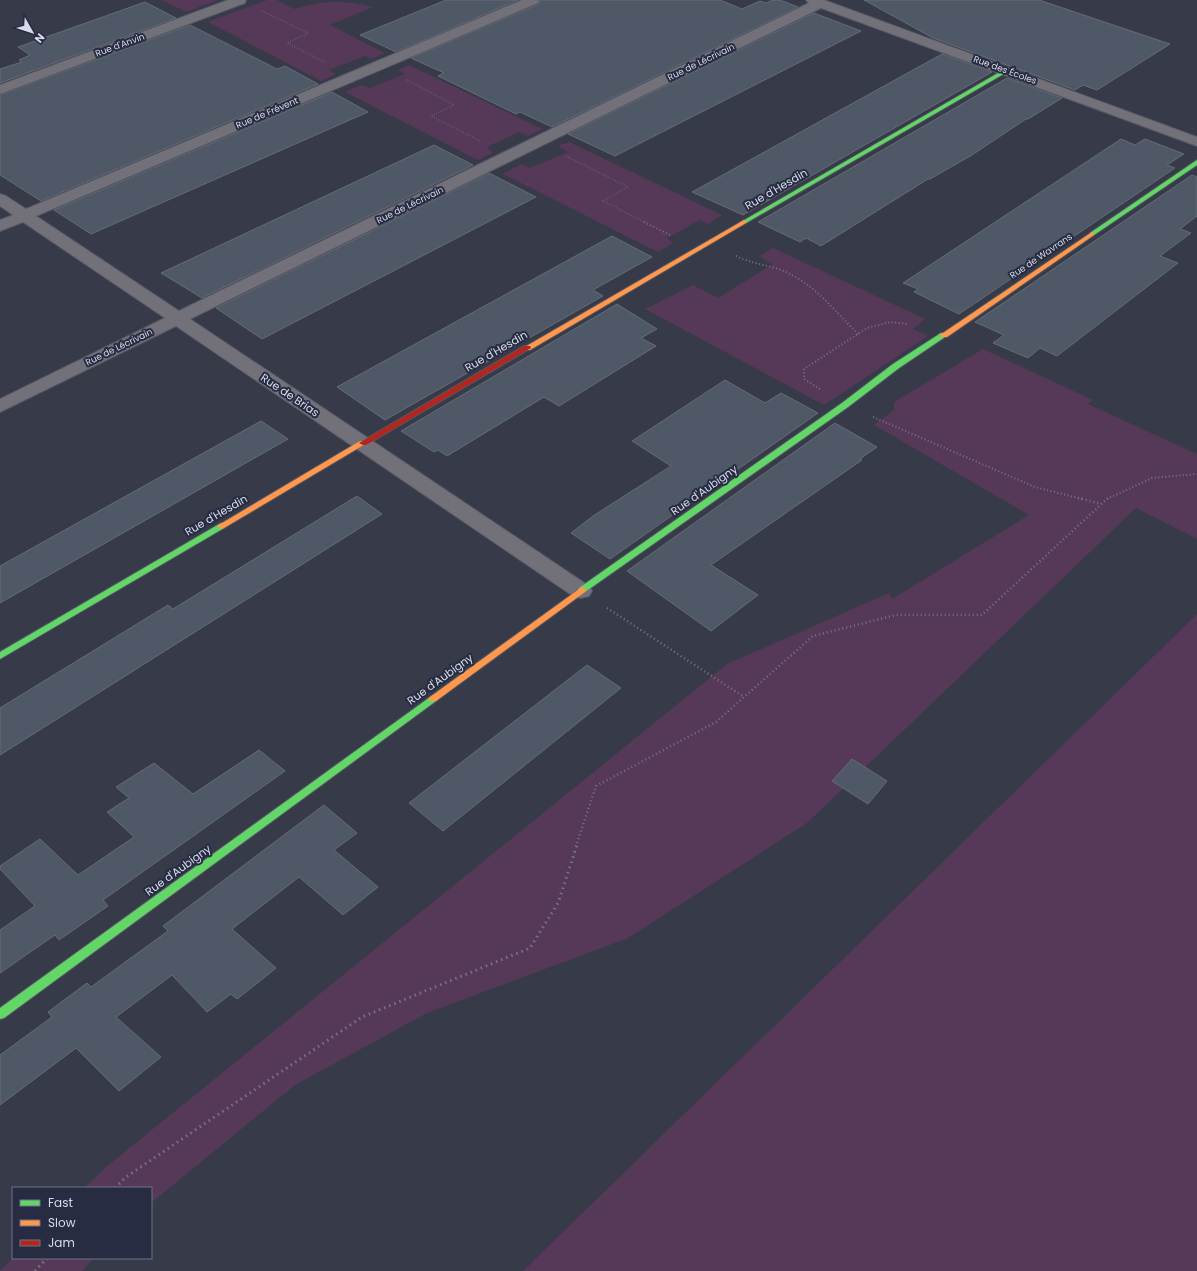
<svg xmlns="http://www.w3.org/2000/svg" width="1197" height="1271" viewBox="0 0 1197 1271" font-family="Poppins,sans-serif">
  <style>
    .green { fill: #563958 }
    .building { fill: #4f5866; stroke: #666c76 }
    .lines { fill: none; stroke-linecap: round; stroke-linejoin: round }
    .street-casing { stroke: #555864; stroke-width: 2 }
    .fast-casing { stroke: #555864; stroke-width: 2 }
    .slow-casing { stroke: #555864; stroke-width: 2 }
    .jam-casing { stroke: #555864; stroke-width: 2 }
    .path-far3 { stroke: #76767e; stroke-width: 1.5; stroke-dasharray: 0.5 2; stroke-linecap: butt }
    .path-far2 { stroke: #76767e; stroke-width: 2; stroke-dasharray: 1 2.5; stroke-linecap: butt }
    .path-far1 { stroke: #76767e; stroke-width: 2.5; stroke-dasharray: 1 3; stroke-linecap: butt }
    .path { stroke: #76767e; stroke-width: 3; stroke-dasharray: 1.5 4; stroke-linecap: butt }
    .street { fill: #727079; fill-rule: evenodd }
    .fast { fill: #63d668; fill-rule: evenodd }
    .slow { fill: #ff974d; fill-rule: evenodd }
    .jam { fill: #b3261e; fill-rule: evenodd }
    .labels { text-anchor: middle; stroke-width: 4; stroke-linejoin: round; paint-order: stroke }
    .far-street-label { font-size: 9px; fill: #d7dbea; stroke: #272c43 }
    .street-label { font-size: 11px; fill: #d7dbea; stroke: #272c43 }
  </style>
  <rect width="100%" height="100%" fill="#373a48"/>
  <path class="green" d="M 162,0 L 218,0 L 186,12 Z
    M 267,0 L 277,0 L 294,9 C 322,0 345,0 373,7 L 330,25 L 385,53 L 372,59 L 365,56 L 329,70 L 336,74 L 321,81 L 208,22 Z
    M 409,65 L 542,129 L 528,136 L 519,132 L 487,147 L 493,153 L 478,160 L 345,92 L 361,85 L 370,88 L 405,74 L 398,70 Z
    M 569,142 L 722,215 L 708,224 L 700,220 L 667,238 L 673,243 L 658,252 L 503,174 L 522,164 L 530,168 L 568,152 L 558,146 Z
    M 773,248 L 925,319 L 913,329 L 928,336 L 824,405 L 645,309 L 693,285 L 718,298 L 773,264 L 759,256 Z
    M 983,349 L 1093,400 L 1088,404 L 1197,454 L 1197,539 L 1136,508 L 807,823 L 628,938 L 427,1013 L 295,1085 L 151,1203 L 151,1188 L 84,1188 L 106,1167 L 727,664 L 889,593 L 892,599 L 1029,515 L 874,425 L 894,410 L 894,402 Z
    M 1197,614 L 1197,1271 L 523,1271 L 1154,656 Z
    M 13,1258 L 94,1258 L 82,1271 L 0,1271 Z"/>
  <path class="building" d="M 446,0 L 518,0 L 396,52 L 360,35 Z
    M 540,0 L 720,0 L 742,9 L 760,1 L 766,3 L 773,0 L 780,0 L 798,7 L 552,127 L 520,112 L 516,114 L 438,76 L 444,73 L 411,58 L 539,4 Z
    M 864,0 L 1039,0 L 1170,44 L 1097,90 L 1083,85 L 1075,90 L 933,38 Z
    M 145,2 L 176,18 L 0,83 L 0,69 L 22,62 L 19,60 L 30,55 L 18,47 Z
    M 814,13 L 861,31 L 615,156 L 568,134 Z
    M 190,25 L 277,69 L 285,66 L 318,84 L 41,201 L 0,175 L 0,95 Z
    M 942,54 L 992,72 L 743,215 L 692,192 Z
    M 1007,78 L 1062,98 L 1028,119 L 1026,119 L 972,155 L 930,179 L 928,179 L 821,246 L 806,238 L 800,242 L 758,222 Z
    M 332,92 L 368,112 L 91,234 L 54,210 Z
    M 1121,139 L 1135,145 L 1145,139 L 1184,154 L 1167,165 L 1175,168 L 959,314 L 914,292 L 918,289 L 903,283 Z
    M 434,145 L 473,165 L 202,298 L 161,273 Z
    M 489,173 L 536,197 L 262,339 L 216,308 Z
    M 1192,175 L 1197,177 L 1197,216 L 1180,229 L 1191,233 L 1160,256 L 1178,263 L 1057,356 L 1040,348 L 1028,358 L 993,343 L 1004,335 L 975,322 Z
    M 612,236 L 652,257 L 593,290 L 603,296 L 385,420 L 337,387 Z
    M 617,304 L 657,329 L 641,338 L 656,346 L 559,406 L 544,397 L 447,456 L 438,450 L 434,452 L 401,431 Z
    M 725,380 L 765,403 L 781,393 L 818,413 L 610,559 L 571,533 L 593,516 L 671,466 L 632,441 Z
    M 261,421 L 288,439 L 0,603 L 0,566 Z
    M 835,423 L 877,447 L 860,459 L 862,460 L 711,565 L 758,595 L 711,631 L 627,571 Z
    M 357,496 L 382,514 L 0,755 L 0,708 L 168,605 L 173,609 Z
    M 587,665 L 621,688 L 443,831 L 409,803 Z
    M 259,750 L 285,771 L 103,900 L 108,906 L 59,940 L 55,935 L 0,973 L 0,930 L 35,906 L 0,869 L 0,866 L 40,839 L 78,875 L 134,837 L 107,812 L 129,798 L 116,787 L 154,763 L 193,794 Z
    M 852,759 L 887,781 L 868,804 L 832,781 Z
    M 324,805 L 357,833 L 334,850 L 378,887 L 343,915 L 299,877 L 232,929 L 276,968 L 255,985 L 237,999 L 231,994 L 207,1012 L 172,975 L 116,1017 L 161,1057 L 119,1091 L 76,1048 L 0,1105 L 0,1055 L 52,1017 L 48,1012 L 87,983 L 91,987 L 168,931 L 163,926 Z"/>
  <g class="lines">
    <defs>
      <path id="street" d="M 228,0 L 246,0 L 245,3 L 0,94 L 0,85 Z
        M 522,0 L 539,0 L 538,3 L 36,216 L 179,311 L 809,3 L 806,0 L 824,0 L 1197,137 L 1197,146 L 821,8 L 190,319 L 589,586 L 592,591 L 589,596 L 581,598 L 573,596 L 176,326 L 0,412 L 0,399 L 165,318 L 23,222 L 0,231 L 0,220 L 13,215 L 0,206 L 0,194 L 6,196 L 26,209 Z"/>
      <path id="fast" d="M 1005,69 L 1008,71 L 1007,72 L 746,223 L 741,222 Z
        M 1197,160 L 1197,165 L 1094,235 L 1090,235 L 1090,233 Z
        M 941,333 L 947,333 L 948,335 L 899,368 L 848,407 L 585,592 L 579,592 L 578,590 L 579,588 L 842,403 L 893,364 Z
        M 221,523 L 225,526 L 224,528 L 0,659 L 0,652 Z
        M 433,695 L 436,697 L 438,699 L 436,701 L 4,1018 L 0,1019 L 0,1008 Z"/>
      <path id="slow" d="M 744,220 L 747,222 L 746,223 L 530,350 L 524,350 L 523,348 Z
        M 1092,232 L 1094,233 L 1094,235 L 947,337 L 941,337 L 940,335 Z
        M 360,441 L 363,441 L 367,443 L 224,528 L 221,529 L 217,526 Z
        M 582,587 L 585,588 L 586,590 L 585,592 L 436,701 L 430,701 L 428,699 L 430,697 Z"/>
      <path id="jam" d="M 524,346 L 530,346 L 531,348 L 366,445 L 363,445 L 359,443 Z"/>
    </defs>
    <use href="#street" class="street-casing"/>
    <use href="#fast" class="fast-casing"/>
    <use href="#slow" class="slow-casing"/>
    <use href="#jam" class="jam-casing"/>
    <path class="path-far3" d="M 262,11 L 308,33 L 287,43 L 324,62
      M 407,80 L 454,105 L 431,116 L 480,141
      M 566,156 L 628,187 L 603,201 L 646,223"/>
    <path class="path-far2" d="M 644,222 L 670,235
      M 736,256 C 752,264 770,265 786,272 C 815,285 836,312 858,334
      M 820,389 L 804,379 L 804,369 L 867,328 L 890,322 L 908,324
      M 873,417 L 1035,487 L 1082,499
      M 1107,499 L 1152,478 L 1197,474"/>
    <path class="path-far1" d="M 1078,498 L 1101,504
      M 607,608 L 744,697
      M 577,843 L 596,786 L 716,722 L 813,636 L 896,615 L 982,615 L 1108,498"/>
    <path class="path" d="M 115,1188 L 126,1177 L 362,1017 L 530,948 L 558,903 L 578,842
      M 35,1271 L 47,1258"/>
    <use href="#street" class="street"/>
    <use href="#fast" class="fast"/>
    <use href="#slow" class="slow"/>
    <use href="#jam" class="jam"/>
  </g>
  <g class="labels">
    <g class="far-street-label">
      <text transform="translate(120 45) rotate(-20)" y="3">Rue d'Anvin</text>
      <text transform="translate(701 62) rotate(-26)" y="3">Rue de Lécrivain</text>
      <text transform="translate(1005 70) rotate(20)" y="3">Rue des Écoles</text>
      <text transform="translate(267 113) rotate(-23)" y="3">Rue de Frévent</text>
      <text transform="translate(410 205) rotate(-26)" y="3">Rue de Lécrivain</text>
      <text transform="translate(1041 256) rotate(-34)" y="3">Rue de Wavrans</text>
      <text transform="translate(119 347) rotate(-26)" y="3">Rue de Lécrivain</text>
    </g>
    <g class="street-label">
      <text transform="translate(776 189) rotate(-30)" y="4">Rue d'Hesdin</text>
      <text transform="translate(496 351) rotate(-30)" y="4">Rue d'Hesdin</text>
      <text transform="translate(290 395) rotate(34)" y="4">Rue de Brias</text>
      <text transform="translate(704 490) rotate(-35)" y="4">Rue d'Aubigny</text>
      <text transform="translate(216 515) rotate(-30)" y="4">Rue d'Hesdin</text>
      <text transform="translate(440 679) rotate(-36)" y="4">Rue d'Aubigny</text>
      <text transform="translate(178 870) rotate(-36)" y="4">Rue d'Aubigny</text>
    </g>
  </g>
  <rect x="12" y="1187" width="140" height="72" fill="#272c43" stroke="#6d7286"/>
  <rect x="20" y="1200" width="20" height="6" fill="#63d668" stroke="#6d7286"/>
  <text x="48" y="1207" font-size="12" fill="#d7dbea">Fast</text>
  <rect x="20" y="1220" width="20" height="6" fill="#ff974d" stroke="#6d7286"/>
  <text x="48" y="1227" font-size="12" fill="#d7dbea">Slow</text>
  <rect x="20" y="1240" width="20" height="6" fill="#b3261e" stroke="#6d7286"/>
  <text x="48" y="1247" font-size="12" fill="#d7dbea">Jam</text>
  <g transform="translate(32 32) rotate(129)" stroke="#272c43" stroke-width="3" paint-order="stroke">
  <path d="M0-3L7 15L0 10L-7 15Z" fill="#d7dbea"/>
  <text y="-6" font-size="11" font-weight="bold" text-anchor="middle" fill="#d7dbea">N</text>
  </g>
</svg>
